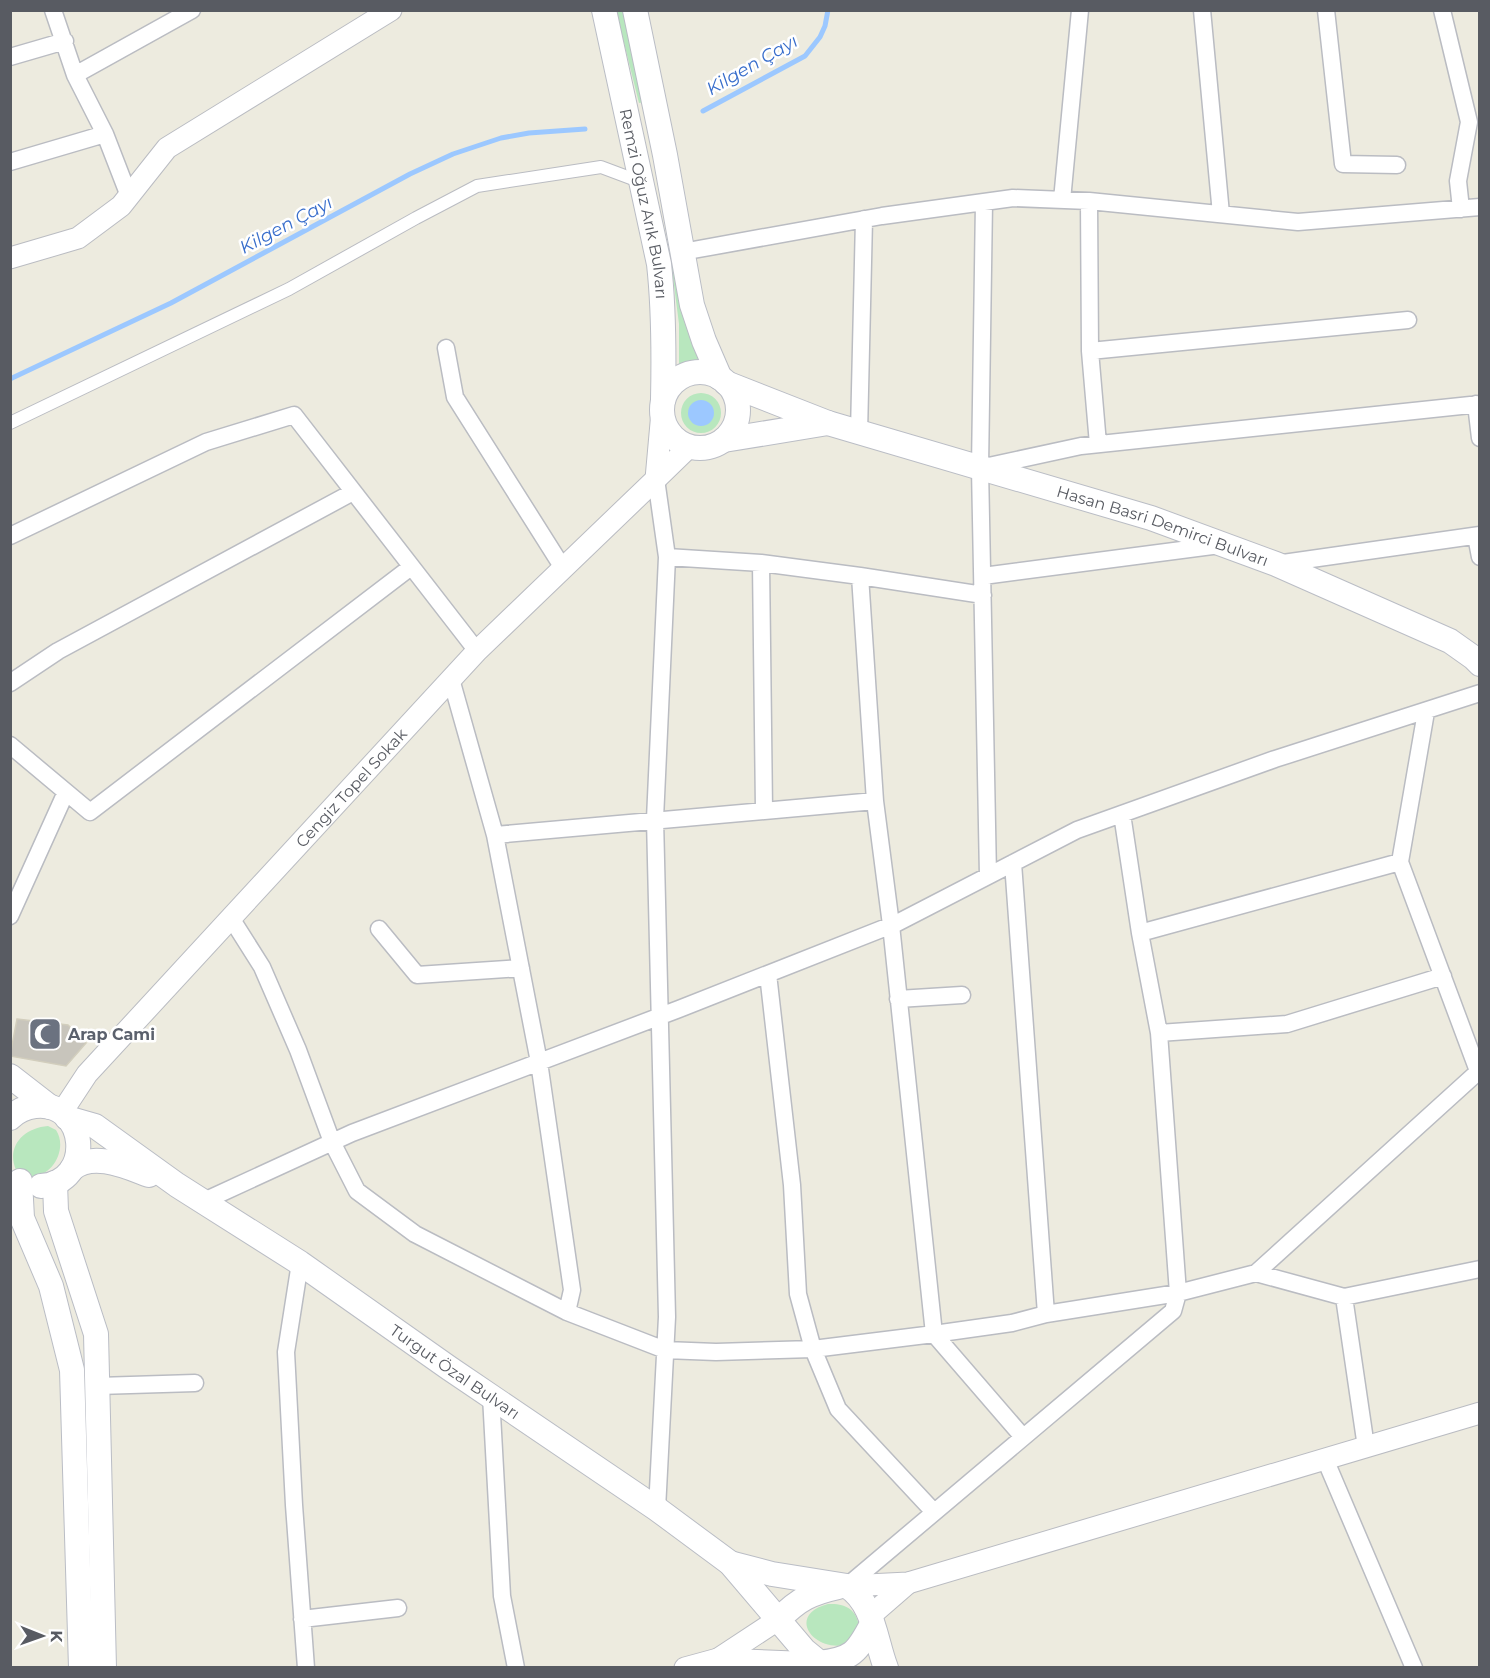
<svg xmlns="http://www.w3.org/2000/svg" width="1490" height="1678" viewBox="0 0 1490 1678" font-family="Montserrat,sans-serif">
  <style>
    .green { fill: #b8e7be }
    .water { fill: #9cc8ff }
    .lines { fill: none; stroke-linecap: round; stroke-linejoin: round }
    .stream { stroke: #9cc8ff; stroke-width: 5 }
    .building { fill: #c8c5bc; stroke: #d2cebd; stroke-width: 1.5 }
    .pedestrian-casing { stroke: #babcc2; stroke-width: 14 }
    .minor-casing { stroke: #babcc2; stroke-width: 19 }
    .tertiary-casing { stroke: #babcc2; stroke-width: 23 }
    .secondary-casing { stroke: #babdc5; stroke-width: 26 }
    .pedestrian { stroke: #fff; stroke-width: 12 }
    .minor { stroke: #fff; stroke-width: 16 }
    .tertiary { stroke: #fff; stroke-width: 21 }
    .secondary { stroke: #fff; stroke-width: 24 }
    .labels { text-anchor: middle; stroke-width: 5; stroke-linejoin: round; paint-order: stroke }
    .street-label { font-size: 16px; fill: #585b62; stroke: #fff }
    .worship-label { font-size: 16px; font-weight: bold; fill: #5b616d; stroke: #fff; text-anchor: start }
    .water-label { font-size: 18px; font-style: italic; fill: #376dcb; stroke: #fff }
  </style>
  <rect width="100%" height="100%" fill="#edebdf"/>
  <path class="green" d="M 616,11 L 624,11 L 644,102 L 639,103 Z
    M 673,253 L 702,363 L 679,368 L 679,324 L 670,254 Z
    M681 413a20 20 0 1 1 40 0a20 20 0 1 1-40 0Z
    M 48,1126 L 56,1130 C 68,1148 53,1178 29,1177 C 25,1176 20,1172 16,1170 C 6,1147 23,1128 48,1126 Z
    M 828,1604 C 845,1603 857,1609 859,1627 L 844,1645 C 813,1651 786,1615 828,1604 Z"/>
  <path class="water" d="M688 413a13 13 0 1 1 26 0a13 13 0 1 1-26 0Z"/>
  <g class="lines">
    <path class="stream" d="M 703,111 L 805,56 L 820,37 L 825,26 L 828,10
      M 10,379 L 171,303 L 410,174 L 453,154 L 501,138 L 529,133 L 585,129"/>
  </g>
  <path class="building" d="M 17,1019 L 68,1025 L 86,1043 L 66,1066 L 10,1056 Z"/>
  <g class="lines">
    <defs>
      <path id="pedestrian" d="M 10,423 L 289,289 L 416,218 L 477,186 L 601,167 L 641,182"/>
      <path id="minor" d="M 53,10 L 75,75 L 105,134 L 129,196
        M 1202,10 L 1221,214
        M 1326,10 L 1343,164 L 1397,165
        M 1442,10 L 1469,122 L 1458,181 L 1461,209
        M 10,57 L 65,41
        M 75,75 L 192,10
        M 10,162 L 105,134
        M 1062,200 L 1080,10
        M 1089,201 L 1090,351 L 1098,444
        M 984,202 L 980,468 L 988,876
        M 682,252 L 882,216 L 1013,198 L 1089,201 L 1298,222 L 1480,207
        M 446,348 L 455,397 L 563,568
        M 1090,351 L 1408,320
        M 1476,404 L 1480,438
        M 859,433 L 864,219
        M 984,467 L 1081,446 L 1480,404
        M 656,479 L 667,557 L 655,819 L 667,1317 L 657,1509
        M 10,536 L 206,442 L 294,415 L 477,651
        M 1476,536 L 1480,557
        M 667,557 L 761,563 L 860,576 L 983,595
        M 761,563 L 764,810
        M 1276,564 L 1480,535
        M 860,576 L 875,801 L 891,925 L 934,1334 L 1023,1437
        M 983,576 L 1220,545
        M 451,679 L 495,835 L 539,1062 L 572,1290 L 567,1312
        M 10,683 L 58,651 L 353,492
        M 1426,712 L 1400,862 L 1478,1071
        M 10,745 L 90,812 L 411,567
        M 495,835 L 875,801
        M 1013,863 L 1046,1314
        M 10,916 L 66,792
        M 231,918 L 262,967 L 298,1050 L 332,1142 L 357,1191 L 415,1234 L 567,1312 L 665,1350 L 716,1352 L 813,1349 L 934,1334 L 1012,1323 L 1046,1314 L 1178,1293 L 1256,1273 L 1480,1070
        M 379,929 L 417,975 L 521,968
        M 1140,933 L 1400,862
        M 768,974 L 792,1185 L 798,1294 L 813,1349 L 838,1409 L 934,1512
        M 898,999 L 962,995
        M 1159,1033 L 1287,1024 L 1443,976
        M 204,1201 L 352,1133 L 679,1009 L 897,923 L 1077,830 L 1275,759 L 1480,693
        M 300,1263 L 286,1352 L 294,1505 L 306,1668
        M 1256,1273 L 1344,1297 L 1480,1269
        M 1344,1297 L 1366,1447
        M 98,1386 L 195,1383
        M 491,1396 L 502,1596 L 516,1668
        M 1325,1459 L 1414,1668
        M 847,1586 L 1173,1311 L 1178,1293 L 1159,1033 L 1140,933 L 1122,814
        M 302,1619 L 398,1608"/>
      <g id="tertiary">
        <path d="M 10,258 L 78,238 L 121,206 L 167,148 L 391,10"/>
        <path d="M 662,412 L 656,479 L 689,447"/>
        <path id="s1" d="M 62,1112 L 87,1074 L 477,651 L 656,479"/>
        <path d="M 847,1586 L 908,1583 L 1480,1413"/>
        <path d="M 870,1616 L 908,1583"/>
        <path d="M 718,1659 L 779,1619"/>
        <path d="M 685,1668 L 718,1659 L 819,1663"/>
      </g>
      <g id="secondary">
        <path id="s2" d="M 604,10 L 659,264 C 664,309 664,354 663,400"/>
        <path d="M 635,10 L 665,155 L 692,305 L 704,341 L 720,378"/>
        <circle cx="700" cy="410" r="38"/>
        <path id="s3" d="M 828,423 L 1151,518 L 1276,564 L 1450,641 L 1474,658 L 1480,664"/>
        <path d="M 724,440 L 828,423 L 726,383"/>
        <path d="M 10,1076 L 50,1107"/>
        <path d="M 10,1118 C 17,1111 26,1107 35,1106 C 88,1100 95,1183 41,1186"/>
        <path id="s4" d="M 67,1118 L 95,1126 L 177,1185 L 300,1263 L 449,1368 L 657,1509 L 730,1563 L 804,1650 L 826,1668"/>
        <path d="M 72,1169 C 93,1151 127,1167 149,1175"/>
        <path d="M 20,1181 L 22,1218 L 51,1286 L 72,1370 L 81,1668"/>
        <path d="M 55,1183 L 56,1211 L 96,1334 L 104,1668"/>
        <path d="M 730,1563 L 772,1574 L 847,1586 C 874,1603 875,1640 886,1668"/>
        <path d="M 779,1619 C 799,1599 811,1593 838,1587"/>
        <path d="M 819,1663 C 852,1659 857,1653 872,1624"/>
      </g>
    </defs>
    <use href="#pedestrian" class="pedestrian-casing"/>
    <use href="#minor" class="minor-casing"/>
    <use href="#tertiary" class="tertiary-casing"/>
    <use href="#secondary" class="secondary-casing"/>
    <use href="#pedestrian" class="pedestrian"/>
    <use href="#minor" class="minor"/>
    <use href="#tertiary" class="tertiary"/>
    <use href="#secondary" class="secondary"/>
  </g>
  <defs>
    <symbol id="mosque-square" viewBox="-11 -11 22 22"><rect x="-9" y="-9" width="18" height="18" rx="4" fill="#6b7280" stroke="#fff"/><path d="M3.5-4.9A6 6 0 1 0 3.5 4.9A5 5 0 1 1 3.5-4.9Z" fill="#fff"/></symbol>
  </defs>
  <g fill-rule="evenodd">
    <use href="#mosque-square" x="26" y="1015" width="38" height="38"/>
  </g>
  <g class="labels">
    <g class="street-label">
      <text dy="6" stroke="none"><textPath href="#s2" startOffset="198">Remzi Oğuz Arık Bulvarı</textPath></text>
      <text dy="6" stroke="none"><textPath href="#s3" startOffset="350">Hasan Basri Demirci Bulvarı</textPath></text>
      <text dy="6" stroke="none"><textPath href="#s1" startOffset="435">Cengiz Topel Sokak</textPath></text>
      <text dy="6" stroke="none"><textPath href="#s4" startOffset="465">Turgut Özal Bulvarı</textPath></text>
    </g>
    <g class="worship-label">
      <text x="68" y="1040">Arap Cami</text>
    </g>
    <g class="water-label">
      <text transform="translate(752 65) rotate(-30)" y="6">Kilgen Çayı</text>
      <text transform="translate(286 225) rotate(-28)" y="6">Kilgen Çayı</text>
    </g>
  </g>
  <rect width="1490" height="1678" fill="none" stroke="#585b62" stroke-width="24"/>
  <g transform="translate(42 1636) rotate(91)" stroke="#ffffff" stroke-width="4.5" paint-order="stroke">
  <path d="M0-4.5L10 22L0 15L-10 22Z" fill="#585b62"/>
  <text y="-9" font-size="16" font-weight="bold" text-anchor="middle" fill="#585b62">K</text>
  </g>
</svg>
